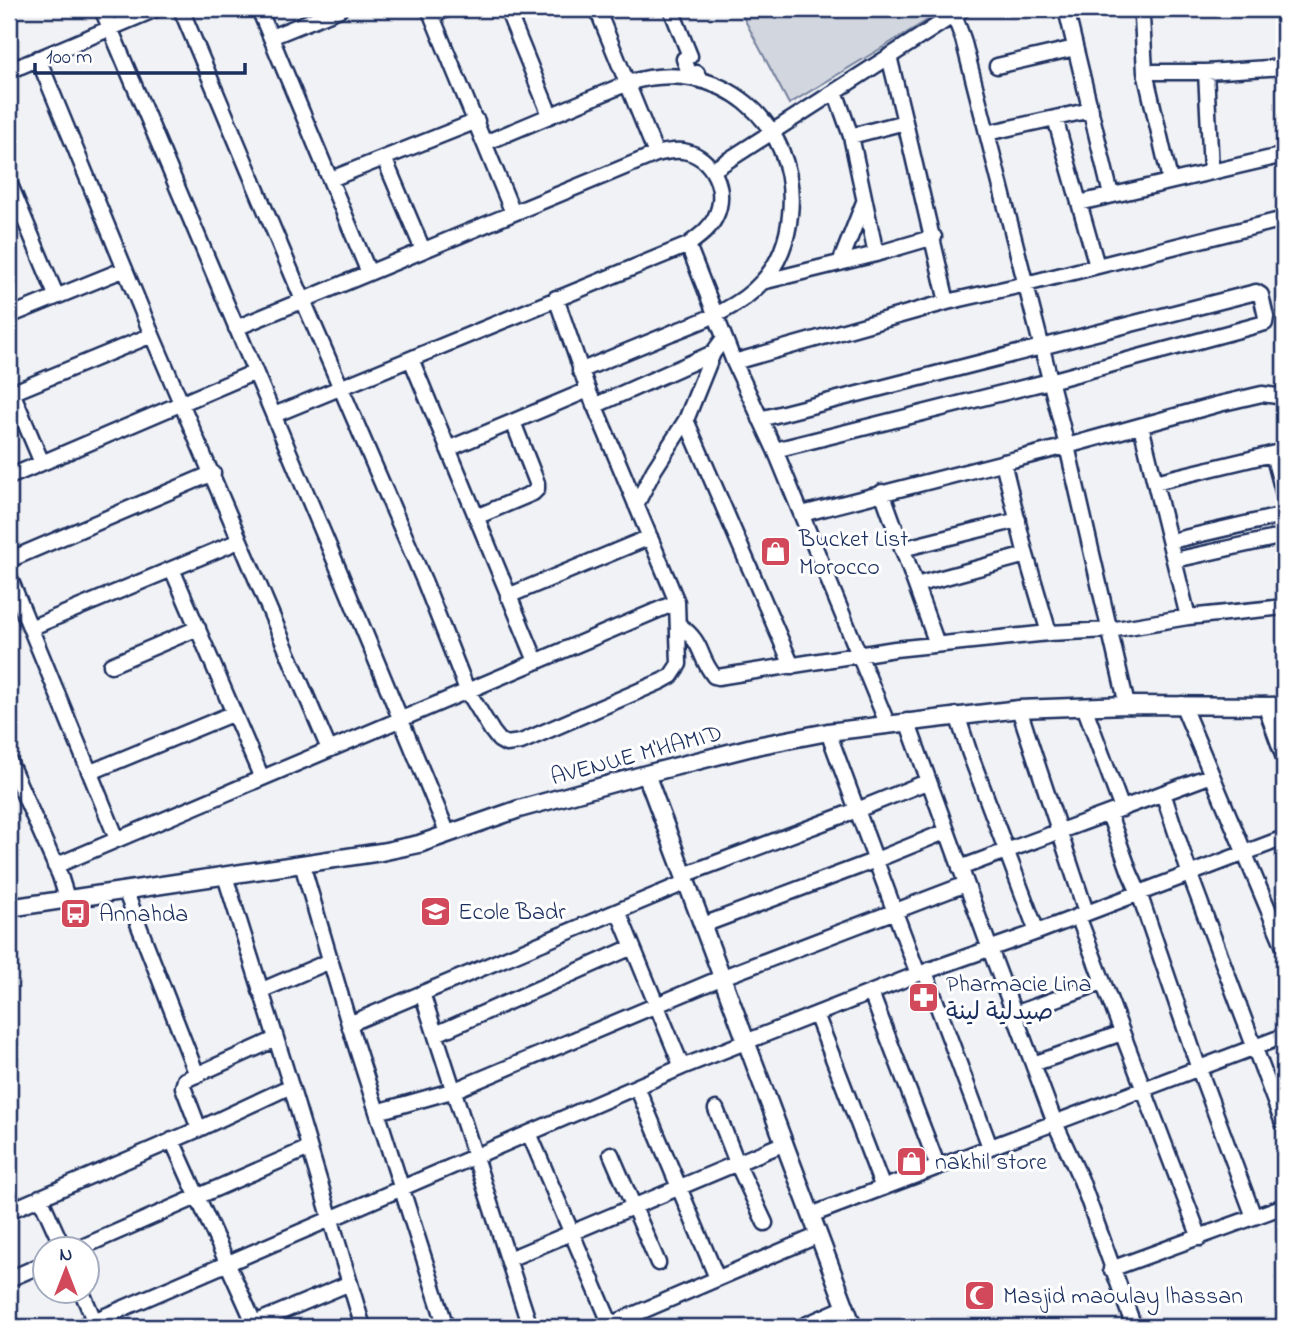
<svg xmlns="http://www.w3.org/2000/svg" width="1293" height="1336" viewBox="0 0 1293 1336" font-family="'Indie Flower','Playpen Sans Arabic',sans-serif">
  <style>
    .green { fill: #d2d6df; stroke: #76829e; stroke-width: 2 }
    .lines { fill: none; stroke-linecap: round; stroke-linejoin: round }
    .minor-casing { stroke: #1b2f5e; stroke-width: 19 }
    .tertiary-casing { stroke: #1b2f5e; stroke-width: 21 }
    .minor { stroke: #fff; stroke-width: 14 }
    .tertiary { stroke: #fff; stroke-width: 16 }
    .labels { text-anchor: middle; stroke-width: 6; stroke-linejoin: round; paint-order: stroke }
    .poi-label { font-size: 24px; fill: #1b2f5e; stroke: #fff; text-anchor: start }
    .street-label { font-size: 24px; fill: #1b2f5e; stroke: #fff }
  </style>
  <rect width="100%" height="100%" fill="#f1f2f5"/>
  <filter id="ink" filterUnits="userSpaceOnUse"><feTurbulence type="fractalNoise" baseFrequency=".0143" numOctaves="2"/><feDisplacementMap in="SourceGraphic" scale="14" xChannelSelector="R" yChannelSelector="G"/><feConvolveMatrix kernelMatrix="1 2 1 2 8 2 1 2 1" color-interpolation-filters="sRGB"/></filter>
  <g filter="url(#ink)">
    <path class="green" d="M 739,9 L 925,9 L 931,18 L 789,104 Z"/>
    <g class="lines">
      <defs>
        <path id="minor" d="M 102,9 L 338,568 L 448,834
          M 181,9 L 303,300 L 425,583 L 467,690 L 492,731 L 499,740 L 506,744 L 521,742 L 662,681 L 671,676 L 679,664 L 677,602 L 588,390 L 556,298
          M 259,9 L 369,273
          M 429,9 L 513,213
          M 507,9 L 550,115
          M 597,9 L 656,154
          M 671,9 L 690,56 L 684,59 L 690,75 L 697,73
          M 1066,9 L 1111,195
          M 1146,9 L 1142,17 L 1145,72 L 1170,180
          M 954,15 L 963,39 L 1067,446 L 1127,705
          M 432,16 L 447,9
          M 271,37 L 340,9
          M 889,56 L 905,122
          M 38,58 L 152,335 L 329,749
          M 997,66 L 1075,48
          M 9,71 L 156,9
          M 1145,72 L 1206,72 L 1284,67
          M 1206,72 L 1211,170
          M 1055,118 L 1097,266
          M 987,133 L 1091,110
          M 851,136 L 905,122 L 947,302
          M 485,143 L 628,83 C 718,54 800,122 790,215 C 788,239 779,264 762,282 C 738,309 702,321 669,334 C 640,346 610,358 580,371
          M 384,158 L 423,250
          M 713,170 L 963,9
          M 331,179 L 477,121
          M 9,182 L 56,295
          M 1079,203 L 1284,155
          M 688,245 L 734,362 L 775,450 L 887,723
          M 876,254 L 934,237
          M 840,263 L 864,202
          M 762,282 L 876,254 L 851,136 L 835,91
          M 9,316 L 125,269
          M 236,328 L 656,154 C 664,152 674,150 683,151 C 713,156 729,191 715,218 C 709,230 698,237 688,245 L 274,415
          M 411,359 L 536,661
          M 734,362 L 947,302 L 1026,284 L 1284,219
          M 12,392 L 42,463
          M 9,394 L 152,335
          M 594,406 L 713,353
          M 760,419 L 1256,292 L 1261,295 L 1266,317 L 1265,323 L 1050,381 L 775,450
          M 686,420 L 792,666
          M 1141,426 L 1188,617
          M 448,449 L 588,390
          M 1273,454 L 1284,495
          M 1003,462 L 1026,555 L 1049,633
          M 9,477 L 255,372
          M 1155,482 L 1284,451
          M 882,492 L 937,644
          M 636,505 L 654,470 L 686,420 L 713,353 L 724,338
          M 802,514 L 1067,446 L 1219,404 L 1262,394 L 1284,397
          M 476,517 L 533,493 L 537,489 L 537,483 L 513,422
          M 1171,541 L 1284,515
          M 902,549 L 1018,520
          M 9,560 L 213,473
          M 1175,560 L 1284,536
          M 172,569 L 261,776
          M 9,576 L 117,839
          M 916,585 L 1026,555
          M 508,596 L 650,537
          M 679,625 C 705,644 697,655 714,676 L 718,677 L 895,649 L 1049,633 L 1110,630 L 1188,617 L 1284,607
          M 30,628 L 239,541
          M 111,665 L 198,628
          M 1182,704 L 1284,947
          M 1265,705 L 1284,758
          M 1084,706 L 1122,809
          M 1019,709 L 1086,912
          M 957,715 L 970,754 L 1037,932
          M 907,721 L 990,949 L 1055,1123 L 1081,1180 L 1134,1327
          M 828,732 L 918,974
          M 9,761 L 60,876 L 67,898
          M 91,772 L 234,713
          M 1163,793 L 1190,875 L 1284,1126
          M 1109,814 L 1130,873 L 1139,893 L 1199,1069 L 1254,1217
          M 302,864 L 349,1024 L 446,1327
          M 55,866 L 677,602
          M 960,868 L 1212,775
          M 684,875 L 857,810 L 929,781
          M 225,876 L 291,1086 L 363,1327
          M 125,890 L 197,1075
          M 618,911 L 682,1067
          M 1078,916 L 1200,1238
          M 703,925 L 876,860 L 947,831
          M 925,972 L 990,1147
          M 260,991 L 330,961
          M 422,993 L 530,1327
          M 871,993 L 938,1167
          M 816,1014 L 883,1188
          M 1014,1014 L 1103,982
          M 349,1024 L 687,882
          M 436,1034 L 632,947
          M 1033,1064 L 1122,1033
          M 637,1087 L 717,1278
          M 716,1109 L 737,1163 L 765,1223
          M 377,1112 L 455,1090 L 723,977 L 966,884
          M 199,1129 L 183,1087 L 185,1080 L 276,1039
          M 529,1133 L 611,1325
          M 172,1140 L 256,1327
          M 611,1154 L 658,1263
          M 40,1197 L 63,1248
          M 9,1211 L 199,1129 L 291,1086
          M 811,1215 L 1284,1036
          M 80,1248 L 309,1148
          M 509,1259 L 785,1143
          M 1111,1269 L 1284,1206
          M 9,1279 L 46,1263
          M 81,1290 L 97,1327
          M 80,1327 L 682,1067 L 918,974 L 1037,932 L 1284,838
          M 245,1327 L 350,1283
          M 605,1327 L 819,1235"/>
        <path id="tertiary" d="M 646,774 L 853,1327
          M 9,908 L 381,852 L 419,844 L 519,809 L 646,774 L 756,746 L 828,732 L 1019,709 L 1127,705 L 1284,706
          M 803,1327 L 846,1308"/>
      </defs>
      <use href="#minor" class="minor-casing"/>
      <use href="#tertiary" class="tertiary-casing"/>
      <use href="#minor" class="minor"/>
      <use href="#tertiary" class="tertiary"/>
    </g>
  </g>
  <defs>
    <symbol id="shop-square" viewBox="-11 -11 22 22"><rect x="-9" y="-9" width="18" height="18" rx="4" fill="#d1495b" stroke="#fff"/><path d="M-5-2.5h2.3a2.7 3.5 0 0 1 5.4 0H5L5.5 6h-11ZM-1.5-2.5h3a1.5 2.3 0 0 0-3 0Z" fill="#fff"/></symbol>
    <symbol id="school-square" viewBox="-11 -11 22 22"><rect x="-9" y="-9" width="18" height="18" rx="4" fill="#d1495b" stroke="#fff"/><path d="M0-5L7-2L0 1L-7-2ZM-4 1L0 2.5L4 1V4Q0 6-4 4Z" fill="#fff"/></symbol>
    <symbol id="bus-square" viewBox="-11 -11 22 22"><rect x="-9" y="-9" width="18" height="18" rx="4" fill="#d1495b" stroke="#fff"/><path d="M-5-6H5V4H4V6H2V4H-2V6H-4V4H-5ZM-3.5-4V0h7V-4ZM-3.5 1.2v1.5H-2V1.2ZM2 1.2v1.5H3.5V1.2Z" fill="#fff"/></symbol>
    <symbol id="pharmacy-square" viewBox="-11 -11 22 22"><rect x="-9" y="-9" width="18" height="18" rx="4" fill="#d1495b" stroke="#fff"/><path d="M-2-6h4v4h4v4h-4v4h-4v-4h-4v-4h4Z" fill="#fff"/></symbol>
    <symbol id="mosque-square" viewBox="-11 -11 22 22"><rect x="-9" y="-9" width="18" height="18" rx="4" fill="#d1495b" stroke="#fff"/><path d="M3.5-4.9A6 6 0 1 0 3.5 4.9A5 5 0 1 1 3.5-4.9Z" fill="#fff"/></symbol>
  </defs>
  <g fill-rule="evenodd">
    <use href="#shop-square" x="758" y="534" width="35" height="35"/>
    <use href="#school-square" x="418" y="894" width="35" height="35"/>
    <use href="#bus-square" x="58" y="896" width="35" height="35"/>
    <use href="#pharmacy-square" x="906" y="980" width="35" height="35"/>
    <use href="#shop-square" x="894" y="1144" width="35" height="35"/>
    <use href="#mosque-square" x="962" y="1278" width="35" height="35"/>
  </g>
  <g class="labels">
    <g class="poi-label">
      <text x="799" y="546">Bucket List<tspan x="799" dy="28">Morocco</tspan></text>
      <text x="458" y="919">Ecole Badr</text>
      <text x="99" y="921">Annahda</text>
      <text x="946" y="991">Pharmacie Lina<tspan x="946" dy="28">صيدلية لينة</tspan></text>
      <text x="935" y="1169">nakhil store</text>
      <text x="1003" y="1303">Masjid maoulay lhassan</text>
    </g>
    <g class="street-label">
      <text transform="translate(636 754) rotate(-15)" y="8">AVENUE M'HAMID</text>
    </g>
  </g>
  <rect width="1293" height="1336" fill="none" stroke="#fff" stroke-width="35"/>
  <rect x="18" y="18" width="1258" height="1301" fill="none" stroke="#1b2f5e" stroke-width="2.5" filter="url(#ink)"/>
  <g transform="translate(66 1270)"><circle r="33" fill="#ffffff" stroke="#a4acbf" stroke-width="2"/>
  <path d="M0-5L12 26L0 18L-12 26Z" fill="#d1495b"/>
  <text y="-10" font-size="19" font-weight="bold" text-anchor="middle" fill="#1b2f5e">N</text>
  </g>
  <path d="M35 63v10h210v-10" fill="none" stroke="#1b2f5e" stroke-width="3.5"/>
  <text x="46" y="63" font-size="21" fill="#1b2f5e" stroke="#ffffff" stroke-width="5" paint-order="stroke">100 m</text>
</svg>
